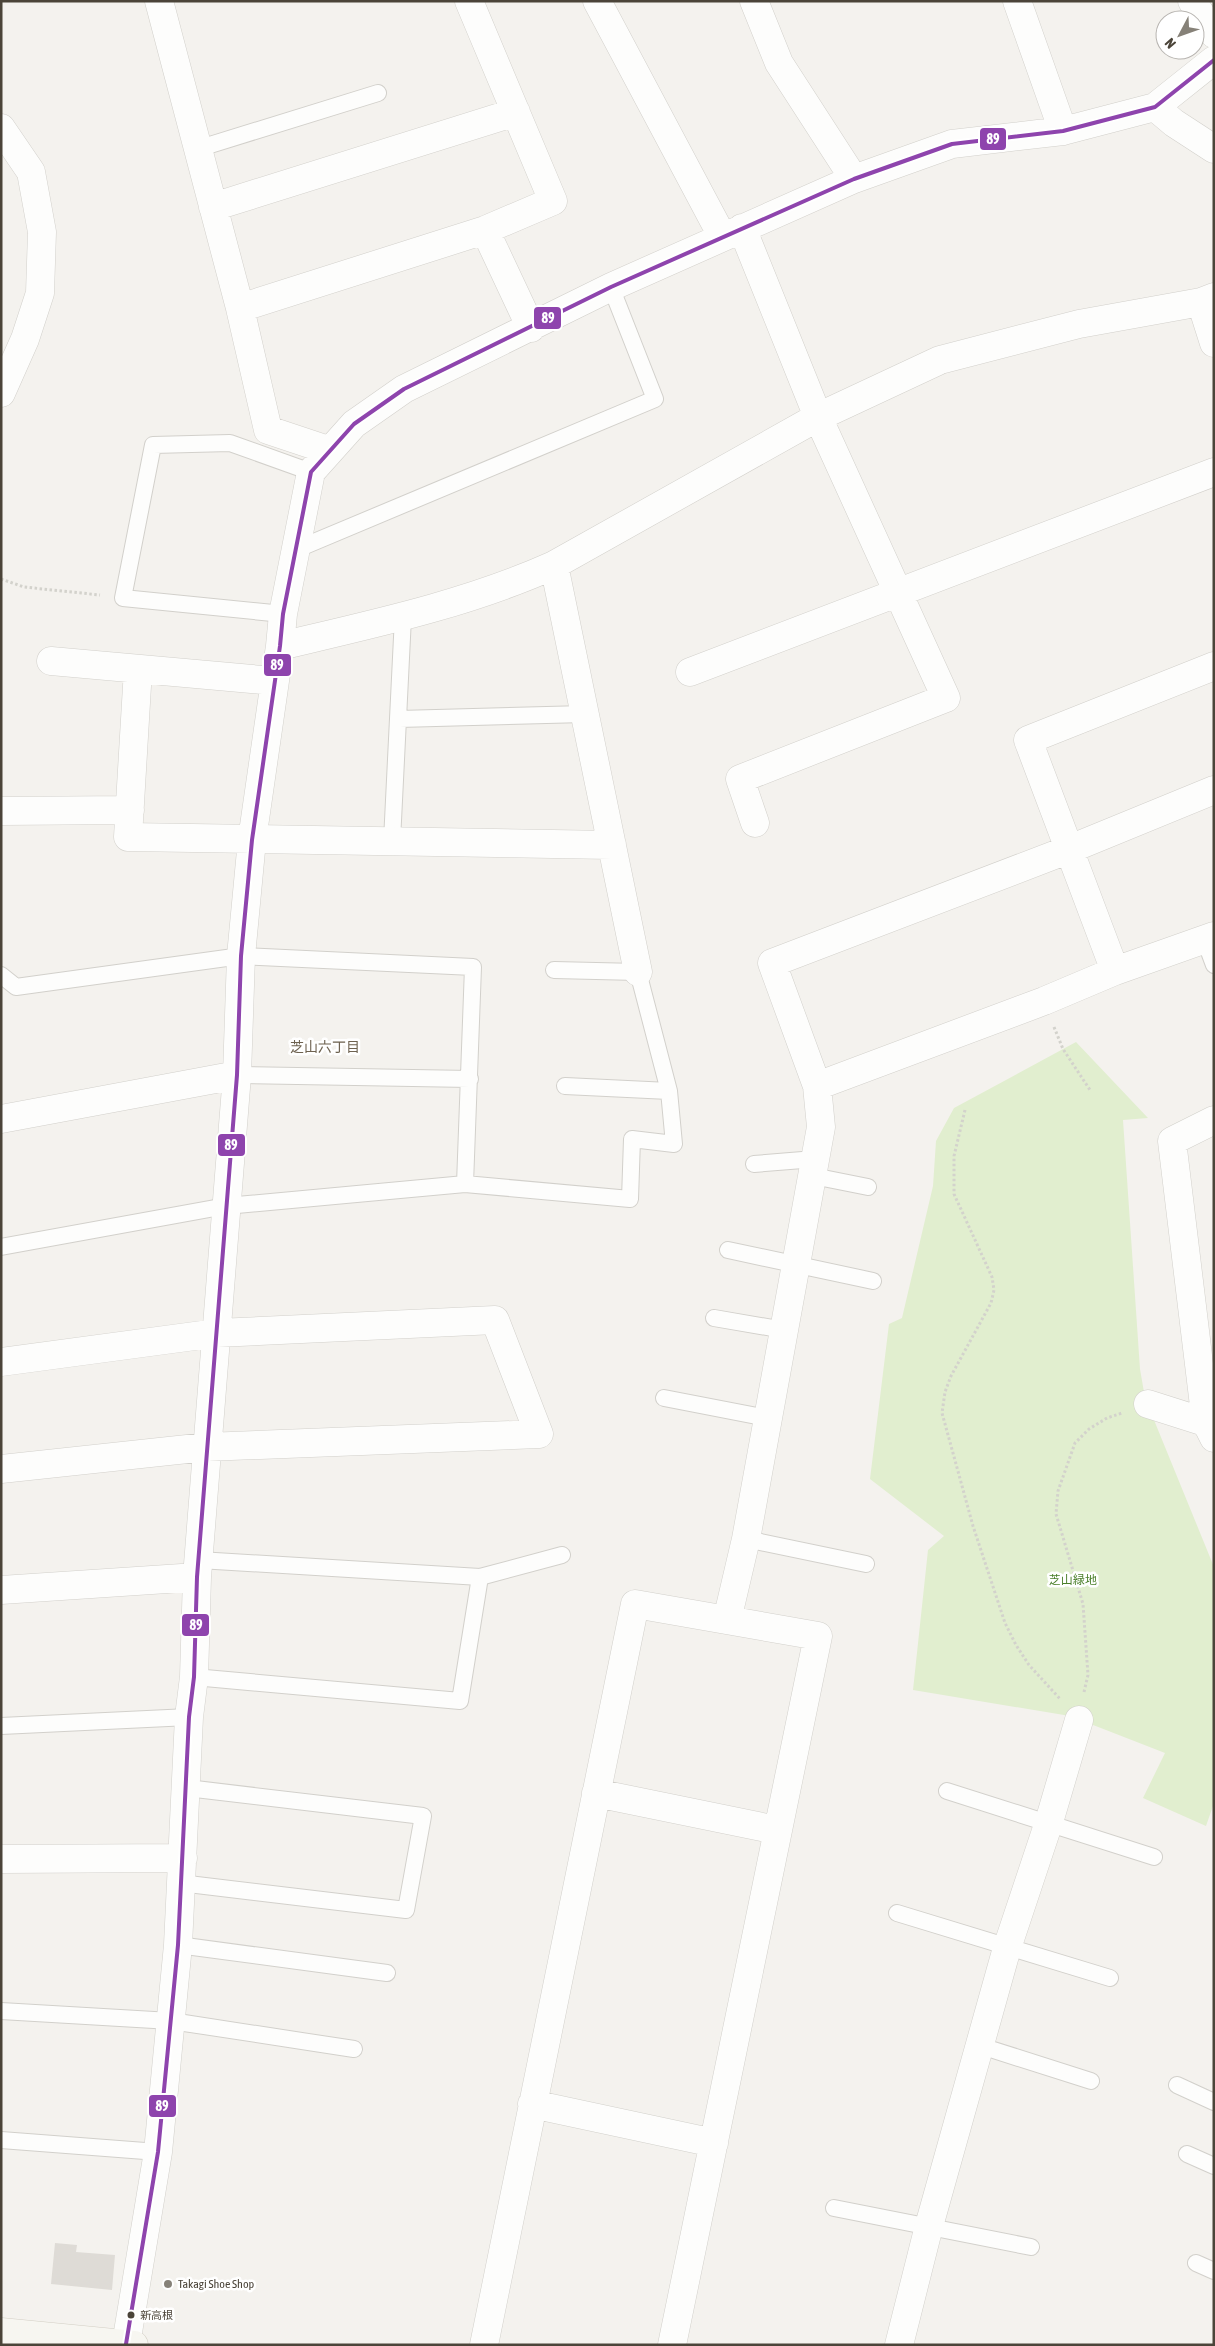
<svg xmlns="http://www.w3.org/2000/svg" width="1215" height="2346" viewBox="0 0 1215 2346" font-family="'Asap Condensed','Noto Sans JP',sans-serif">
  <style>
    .green { fill: #e1eecf }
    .building { fill: #dedbd6 }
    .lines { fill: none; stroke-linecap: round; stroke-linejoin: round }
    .lane-casing { stroke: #d2d0cb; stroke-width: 18 }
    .street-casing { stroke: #d2d0cb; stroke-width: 29 }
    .secondary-casing { stroke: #d3cfc5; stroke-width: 29 }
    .path { stroke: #d3d2cc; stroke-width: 3; stroke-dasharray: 2.5 2.5; stroke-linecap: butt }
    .lane { stroke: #fdfdfc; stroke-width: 16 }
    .street { stroke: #fdfdfc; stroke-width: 28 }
    .secondary { stroke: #f7f6f1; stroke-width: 28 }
    .bus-1-casing { stroke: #fff; stroke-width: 8 }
    .bus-1 { stroke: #8e44ad; stroke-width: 4 }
    .poi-dot { fill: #868178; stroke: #fff; stroke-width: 2 }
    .bus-dot { fill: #4b4439; stroke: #fff; stroke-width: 2 }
    .labels { text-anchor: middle; stroke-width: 5; stroke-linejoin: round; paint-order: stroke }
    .bus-label { font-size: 11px; fill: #4b4439; stroke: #fff; text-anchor: start }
    .park-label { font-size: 12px; fill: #4a7f2a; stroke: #fff }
    .poi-label { font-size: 12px; fill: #4b4439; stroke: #fff; text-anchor: start }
    .neighbourhood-label { font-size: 14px; fill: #6e6250; stroke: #fff }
    .line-badge { stroke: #fff; stroke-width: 2 }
    .badge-label { font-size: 14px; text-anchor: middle; font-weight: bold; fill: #fff }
  </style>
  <rect width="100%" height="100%" fill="#f4f2ee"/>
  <path class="green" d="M 1076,1042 L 1148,1118 L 1123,1120 L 1140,1369 L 1145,1398 L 1214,1567 L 1214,1803 L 1206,1826 L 1143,1798 L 1165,1753 L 1070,1716 L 913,1690 L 928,1550 L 944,1536 L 870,1479 L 889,1324 L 902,1318 L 933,1186 L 936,1141 L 954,1108 Z"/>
  <path class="building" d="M 55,2243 L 77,2245 L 76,2252 L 115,2255 L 112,2290 L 51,2284 Z"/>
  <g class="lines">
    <defs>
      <path id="lane" d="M 197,149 L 378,93
        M 295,550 L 655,399 L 611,287
        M 283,614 L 123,598 L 153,445 L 230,443 L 311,472
        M 399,719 L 585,714
        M 392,841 L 403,617
        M 1204,938 L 1214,965
        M 1,975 L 16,987 L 241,956 L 473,967 L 465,1184
        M 237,1075 L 470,1079
        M 565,1086 L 669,1091
        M 754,1164 L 815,1159
        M 813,1176 L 868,1187
        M 1,1247 L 226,1206 L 465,1184 L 630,1199 L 632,1139 L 674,1144 L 669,1091 L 638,972 L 554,970
        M 728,1250 L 873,1281
        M 714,1318 L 784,1330
        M 664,1398 L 767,1418
        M 746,1539 L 866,1564
        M 480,1577 L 562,1555
        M 194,1677 L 460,1701 L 480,1577 L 199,1560
        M 1,1726 L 189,1717
        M 947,1791 L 1154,1857
        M 180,1883 L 406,1910 L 423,1816 L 187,1788
        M 897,1913 L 1110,1978
        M 178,1945 L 387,1973
        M 1,2011 L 171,2021 L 354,2049
        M 981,2046 L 1091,2081
        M 1177,2085 L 1214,2102
        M 1,2140 L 158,2152
        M 1187,2154 L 1214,2166
        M 834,2208 L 1031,2247
        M 1196,2263 L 1214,2271"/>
      <path id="street" d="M 159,1 L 240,308 L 268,430 L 328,450
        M 597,1 L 722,236
        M 754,1 L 779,63 L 854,179
        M 1017,1 L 1063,131
        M 1192,1 L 1214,34
        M 1155,107 L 1174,123 L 1214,149
        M 1,128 L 31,172 L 42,232 L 40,293 L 25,339 L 1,393
        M 213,207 L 516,112
        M 742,228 L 818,417 L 946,698 L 740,779 L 755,823
        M 485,230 L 531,328
        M 1201,302 L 1214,343
        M 240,308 L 485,230 L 553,201 L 469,1
        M 554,565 L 638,972
        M 280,646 C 373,624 467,604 554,565 L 818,417 L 940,360 L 1079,324 L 1201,302 L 1214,297
        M 51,661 L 274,681
        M 138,669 L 128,837 L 612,845
        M 690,672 L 1214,472
        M 1,811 L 130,810
        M 1115,971 L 1028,740 L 1214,666
        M 817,1086 L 1044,1001 L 1115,971 L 1214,936
        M 1,1119 L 237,1075
        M 1214,1120 L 1172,1141 L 1206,1422 L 1214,1438
        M 1,1362 L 217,1333 L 495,1320 L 539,1434 L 206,1447 L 1,1469
        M 1148,1404 L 1214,1425
        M 1,1590 L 197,1577
        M 727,1620 L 746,1539 L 821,1127 L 817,1086 L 772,963 L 1070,849 L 1214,790
        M 596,1793 L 777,1830
        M 1,1859 L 183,1858
        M 532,2104 L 714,2143
        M 126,2344 L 158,2152 L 178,1945 L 189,1717 L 194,1677 L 197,1577 L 237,1075 L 241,956 L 252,840 L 280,646 L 283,614 L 311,472 L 354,424 L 404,389 L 611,287 L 854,179 L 952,144 L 1063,131 L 1155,107 L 1214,60
        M 484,2345 L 635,1604 L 818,1636 L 672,2345
        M 899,2345 L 929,2226 L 1007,1948 L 1049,1822 L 1079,1720"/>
      <path id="secondary" d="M 1,2332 L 134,2345"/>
    </defs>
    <use href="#lane" class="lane-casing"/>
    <use href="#street" class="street-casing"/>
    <use href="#secondary" class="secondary-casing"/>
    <path class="path" d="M 1,579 L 24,587 L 100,595
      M 1054,1027 L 1063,1049 L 1090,1090
      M 965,1110 L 954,1156 L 954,1194 L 992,1277 L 994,1290 L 991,1303 L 951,1376 L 945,1392 L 942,1413 L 973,1526 L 1005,1623 L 1016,1645 L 1029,1665 L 1061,1700
      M 1084,1692 L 1088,1675 L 1083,1604 L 1056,1514 L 1058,1491 L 1075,1443 L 1089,1429 L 1107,1418 L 1122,1413"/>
    <use href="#lane" class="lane"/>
    <use href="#street" class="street"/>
    <use href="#secondary" class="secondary"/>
    <defs>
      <path id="bus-1" d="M 126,2344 L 158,2152 L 178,1945 L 189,1717 L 194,1677 L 197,1577 L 237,1075 L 241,956 L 252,840 L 280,646 L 283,614 L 311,472 L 354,424 L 404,389 L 611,287 L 854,179 L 952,144 L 1063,131 L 1155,107 L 1214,60"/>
    </defs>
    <use href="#bus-1" class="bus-1-casing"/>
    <use href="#bus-1" class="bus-1"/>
  </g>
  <circle class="poi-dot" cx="168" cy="2284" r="5"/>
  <circle class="bus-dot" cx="131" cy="2315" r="4.5"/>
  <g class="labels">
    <g class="bus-label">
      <text x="140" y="2319">新高根</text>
    </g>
    <g class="park-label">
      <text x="1073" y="1584">芝山緑地</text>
    </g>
    <g class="poi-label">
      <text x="178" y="2288">Takagi Shoe Shop</text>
    </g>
    <g class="neighbourhood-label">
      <text x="325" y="1052">芝山六丁目</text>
    </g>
  </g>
  <g class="line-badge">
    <rect x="979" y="127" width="28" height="24" rx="5" fill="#8e44ad"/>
    <rect x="533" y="306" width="29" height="24" rx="5" fill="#8e44ad"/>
    <rect x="263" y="653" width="29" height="24" rx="5" fill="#8e44ad"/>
    <rect x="217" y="1133" width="29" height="24" rx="5" fill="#8e44ad"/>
    <rect x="181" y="1613" width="29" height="24" rx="5" fill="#8e44ad"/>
    <rect x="148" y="2094" width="29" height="24" rx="5" fill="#8e44ad"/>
  </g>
  <g class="badge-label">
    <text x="993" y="144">89</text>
    <text x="548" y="323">89</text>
    <text x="277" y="670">89</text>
    <text x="231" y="1150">89</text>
    <text x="196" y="1630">89</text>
    <text x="162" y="2111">89</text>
  </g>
  <rect width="1215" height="2346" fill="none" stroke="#4b4439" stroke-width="5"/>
  <g transform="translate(1180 35) rotate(229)"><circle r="24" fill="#ffffff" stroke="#b7b4b0"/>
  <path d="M0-4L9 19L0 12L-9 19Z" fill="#868178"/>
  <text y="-8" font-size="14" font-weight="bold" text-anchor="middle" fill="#4b4439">N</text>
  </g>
</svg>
